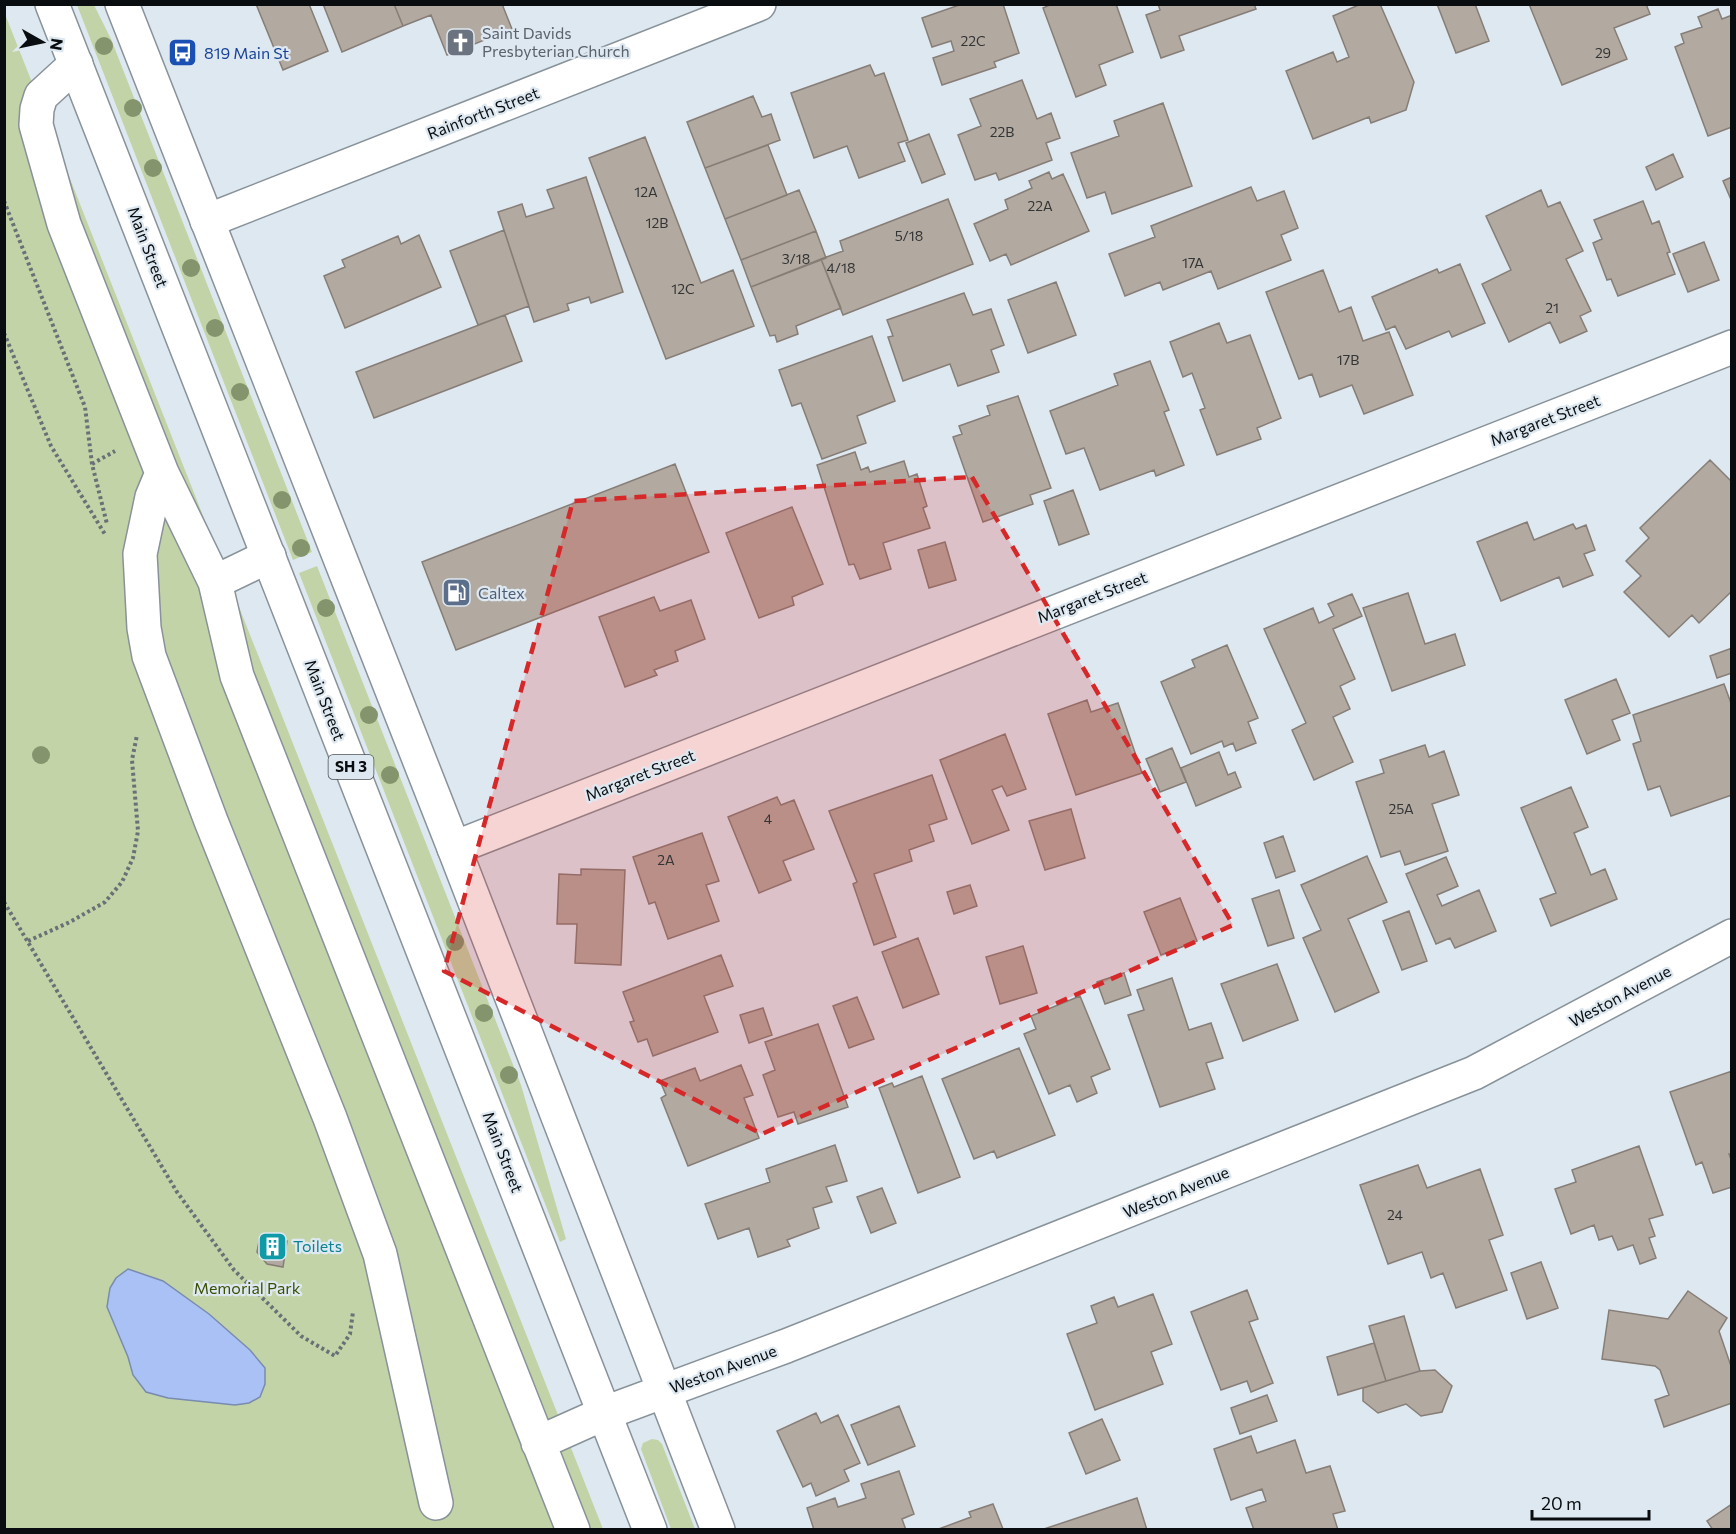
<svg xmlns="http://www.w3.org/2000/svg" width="1736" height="1534" viewBox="0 0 1736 1534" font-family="Commissioner,sans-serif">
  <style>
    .green { fill: #c2d4a7 }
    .water { fill: #a9c1f4; stroke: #798baf; stroke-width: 1.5 }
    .building { fill: #b2a9a1; stroke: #867e76; stroke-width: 1.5 }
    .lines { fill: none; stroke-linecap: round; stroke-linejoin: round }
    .minor-casing { stroke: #889299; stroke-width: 36 }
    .highway-casing { stroke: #889299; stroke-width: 36 }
    .path { stroke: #6a7076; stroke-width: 4; stroke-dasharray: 3 3; stroke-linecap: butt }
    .minor { stroke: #fff; stroke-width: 33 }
    .highway { stroke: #fff; stroke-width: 33 }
    .tree { fill: #84946c }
    .marked { fill: #d62828; fill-opacity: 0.2; stroke: #d62828; stroke-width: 4.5; stroke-dasharray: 12 8; stroke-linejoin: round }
    .labels { text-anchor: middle; stroke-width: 4.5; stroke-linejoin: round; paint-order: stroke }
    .number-label { font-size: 14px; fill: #333434 }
    .shield { fill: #dee8f1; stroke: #494f53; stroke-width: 1.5 }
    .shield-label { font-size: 15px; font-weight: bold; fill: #090d0f }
    .worship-label { font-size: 16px; fill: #5b616d; stroke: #dee8f1; text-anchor: start }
    .transit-label { font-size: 16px; fill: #164399; stroke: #dee8f1; text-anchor: start }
    .street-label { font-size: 16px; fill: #090d0f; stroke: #dee8f1 }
    .service-label { font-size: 16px; fill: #4e5e75; stroke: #dee8f1; text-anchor: start }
    .culture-label { font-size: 16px; fill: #0d838f; stroke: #dee8f1; text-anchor: start }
    .park-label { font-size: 16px; fill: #3a4f00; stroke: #dee8f1 }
  </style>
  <rect width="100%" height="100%" fill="#dee8f1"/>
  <path class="green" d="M 77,5 L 94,5 L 111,39 L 312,552 L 293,560 Z
    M 5,14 L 603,1529 L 5,1529 Z
    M 317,566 L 521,1085 L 566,1239 L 560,1242 L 299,573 Z
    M 652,1439 L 658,1440 L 662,1444 L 695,1529 L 671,1529 L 641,1449 L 643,1443 Z"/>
  <path class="water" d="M 128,1269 L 163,1281 L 209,1314 L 250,1350 L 265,1368 L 265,1384 L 260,1397 L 249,1403 L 235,1405 L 168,1398 L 146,1392 L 133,1375 L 128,1357 L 107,1307 L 110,1288 L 116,1278 Z"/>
  <path class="building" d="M 256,4 L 309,4 L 328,51 L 283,70 Z
    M 323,4 L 394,4 L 403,26 L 342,52 Z
    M 394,4 L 502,4 L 512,29 L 447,55 L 431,15 L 403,26 Z
    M 962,4 L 1003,4 L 1019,53 L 994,62 L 996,67 L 942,85 L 933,58 L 954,51 L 951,41 L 932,47 L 922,18 Z
    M 1052,4 L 1116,4 L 1133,52 L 1099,65 L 1106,85 L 1076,97 L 1043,8 Z
    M 1158,4 L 1254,4 L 1256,9 L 1179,36 L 1184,50 L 1161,58 L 1146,15 L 1160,10 Z
    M 1361,4 L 1380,4 L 1414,82 L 1406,110 L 1371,123 L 1369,117 L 1313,139 L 1286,71 L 1333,52 L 1337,62 L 1349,57 L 1333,16 Z
    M 1437,4 L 1475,4 L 1489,41 L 1456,53 Z
    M 1529,4 L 1646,4 L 1650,14 L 1614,28 L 1627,59 L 1562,85 Z
    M 1718,9 L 1722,19 L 1732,15 L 1732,127 L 1708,136 L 1675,47 L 1684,43 L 1681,34 L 1702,27 L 1698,17 Z
    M 870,65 L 875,76 L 884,73 L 908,140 L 898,143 L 905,161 L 859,178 L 847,146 L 814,158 L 791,93 Z
    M 1022,80 L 1037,119 L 1051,113 L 1060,138 L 1046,143 L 1052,160 L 999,180 L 996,173 L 975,180 L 958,135 L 981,126 L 970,99 Z
    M 753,96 L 762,117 L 771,114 L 780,140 L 705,168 L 687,122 Z
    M 1163,103 L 1192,186 L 1112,214 L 1105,192 L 1087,198 L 1071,153 L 1119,136 L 1114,121 Z
    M 929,134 L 945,174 L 922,183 L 906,143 Z
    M 645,137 L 701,283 L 733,270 L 754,326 L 666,359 L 589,158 Z
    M 768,145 L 787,195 L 725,219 L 705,168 Z
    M 1673,154 L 1683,177 L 1656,190 L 1646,167 Z
    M 1049,172 L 1052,179 L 1063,174 L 1089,231 L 1011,265 L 1006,254 L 990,261 L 974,224 L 1008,209 L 1005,200 L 1032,188 L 1029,181 Z
    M 586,177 L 623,292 L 591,303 L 589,297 L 567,304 L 569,310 L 534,322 L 498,212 L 522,204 L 526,217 L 554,208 L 547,190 Z
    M 1732,177 L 1732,202 L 1723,181 Z
    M 1251,187 L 1257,201 L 1284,191 L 1298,228 L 1281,235 L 1291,260 L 1218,289 L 1211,271 L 1163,290 L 1160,282 L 1125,296 L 1109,254 L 1155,237 L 1151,226 Z
    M 799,190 L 816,231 L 741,260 L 725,219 Z
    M 1541,190 L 1548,207 L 1560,202 L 1583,251 L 1566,259 L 1591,311 L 1580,316 L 1587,331 L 1560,343 L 1550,322 L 1509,342 L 1482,284 L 1511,270 L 1486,216 Z
    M 948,199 L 973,264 L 843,315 L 821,259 L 843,251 L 840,241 Z
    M 1643,201 L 1652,224 L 1659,221 L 1670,252 L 1667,253 L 1675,274 L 1618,296 L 1611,279 L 1607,280 L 1593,243 L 1602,239 L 1594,220 Z
    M 504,230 L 529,306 L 478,325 L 450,251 Z
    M 816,231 L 826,258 L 751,287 L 741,260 Z
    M 419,235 L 441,287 L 345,328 L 324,276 L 345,267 L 342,260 L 398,236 L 401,244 Z
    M 1704,242 L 1719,280 L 1688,292 L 1673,254 Z
    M 821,259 L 841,308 L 796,326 L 798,334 L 777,342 L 775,335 L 770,336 L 751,287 Z
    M 1460,264 L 1485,323 L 1452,337 L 1449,331 L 1406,349 L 1395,326 L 1386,330 L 1372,297 L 1437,269 L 1439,273 Z
    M 1323,270 L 1339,312 L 1351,307 L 1363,341 L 1389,332 L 1413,395 L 1364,414 L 1352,385 L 1320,397 L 1312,374 L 1299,379 L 1266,292 Z
    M 1056,282 L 1076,335 L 1028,353 L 1008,300 Z
    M 964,293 L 973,315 L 991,309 L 1004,345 L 991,350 L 999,372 L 958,386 L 950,364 L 903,381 L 888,337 L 893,336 L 887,320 Z
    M 505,315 L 522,361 L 374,418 L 356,372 Z
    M 1219,323 L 1227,343 L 1250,335 L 1281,418 L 1257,428 L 1261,439 L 1217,455 L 1200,410 L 1205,408 L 1192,373 L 1183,377 L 1170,342 Z
    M 872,336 L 895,401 L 857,416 L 866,443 L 822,459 L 801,403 L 792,406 L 779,370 Z
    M 1150,361 L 1169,410 L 1164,412 L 1184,465 L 1156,476 L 1154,470 L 1100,490 L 1084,448 L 1066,454 L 1050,411 L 1118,385 L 1114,374 Z
    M 1018,396 L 1051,488 L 1030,495 L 1033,504 L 983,522 L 953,437 L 962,434 L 959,426 L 990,415 L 987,406 Z
    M 855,452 L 861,470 L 868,467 L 870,472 L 904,461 L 909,477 L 917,474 L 927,506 L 923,508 L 930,528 L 883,543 L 891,569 L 860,579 L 854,564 L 849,565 L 817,465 Z
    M 1710,460 L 1732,482 L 1732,591 L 1699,623 L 1692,615 L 1669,637 L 1624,592 L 1641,576 L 1626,561 L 1649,538 L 1640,528 Z
    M 675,464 L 709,552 L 456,650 L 422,562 Z
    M 1073,490 L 1089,534 L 1059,545 L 1044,501 Z
    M 792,507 L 823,584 L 792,597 L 794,605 L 759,618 L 726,533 Z
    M 1527,522 L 1534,540 L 1573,524 L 1576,529 L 1586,525 L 1595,550 L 1584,554 L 1593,575 L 1563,587 L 1559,577 L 1501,601 L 1477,542 Z
    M 945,542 L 956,580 L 929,588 L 918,550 Z
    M 1408,593 L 1425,644 L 1455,634 L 1465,665 L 1392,691 L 1363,608 Z
    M 1352,594 L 1362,616 L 1333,629 L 1355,679 L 1340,686 L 1350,709 L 1333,717 L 1353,762 L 1314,780 L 1292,730 L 1306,723 L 1264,629 L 1313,608 L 1319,623 L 1334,616 L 1328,604 Z
    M 654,597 L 660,611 L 691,600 L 705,639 L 675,651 L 678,661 L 654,670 L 657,675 L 625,687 L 599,617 Z
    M 1227,645 L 1258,718 L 1248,722 L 1256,743 L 1236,751 L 1233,743 L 1224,747 L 1222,741 L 1191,754 L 1161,682 L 1195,667 L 1192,660 Z
    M 1732,648 L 1732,673 L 1717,678 L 1710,656 Z
    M 1616,679 L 1630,713 L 1612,720 L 1620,740 L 1587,754 L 1565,700 Z
    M 1724,684 L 1732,706 L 1732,795 L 1671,816 L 1660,786 L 1648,790 L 1633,744 L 1641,741 L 1633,715 Z
    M 1087,700 L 1091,712 L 1118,703 L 1142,773 L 1076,795 L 1048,714 Z
    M 1005,734 L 1026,789 L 1007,796 L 1002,786 L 992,790 L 1009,830 L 972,844 L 940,760 Z
    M 1425,745 L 1429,757 L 1444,751 L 1459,795 L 1432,804 L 1448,851 L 1405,865 L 1400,851 L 1381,857 L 1356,782 L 1384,773 L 1380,760 Z
    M 1172,748 L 1186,782 L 1160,792 L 1146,759 Z
    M 1219,752 L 1228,775 L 1235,772 L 1241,787 L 1196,806 L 1181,768 Z
    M 932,775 L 947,819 L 929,825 L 934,841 L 909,850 L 912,861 L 874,874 L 896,937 L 874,945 L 853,884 L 857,882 L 829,811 Z
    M 1571,787 L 1588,827 L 1574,833 L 1591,875 L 1605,869 L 1617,899 L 1551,926 L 1540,899 L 1556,893 L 1521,808 Z
    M 777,797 L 781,805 L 794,800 L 814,849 L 783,861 L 791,880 L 759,893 L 728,817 Z
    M 1071,809 L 1085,858 L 1045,870 L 1029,821 Z
    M 702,833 L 719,881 L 706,885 L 719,921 L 668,939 L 655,902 L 649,904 L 633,857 Z
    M 1283,836 L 1295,871 L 1276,878 L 1264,843 Z
    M 1367,856 L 1387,902 L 1348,919 L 1379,992 L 1335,1012 L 1303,938 L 1321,930 L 1301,885 Z
    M 1446,857 L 1458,886 L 1437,895 L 1442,906 L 1479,890 L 1496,931 L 1455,948 L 1450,938 L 1436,944 L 1406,874 Z
    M 581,869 L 625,870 L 621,965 L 575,963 L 577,924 L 557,924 L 559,874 L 581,875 Z
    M 970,885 L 977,906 L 954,914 L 947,892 Z
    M 1279,890 L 1294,938 L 1268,946 L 1252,899 Z
    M 1180,898 L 1197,941 L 1161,955 L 1144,912 Z
    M 1409,911 L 1427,961 L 1402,970 L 1383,921 Z
    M 918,938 L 939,994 L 903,1008 L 882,952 Z
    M 1023,946 L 1037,993 L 1000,1004 L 986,957 Z
    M 721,955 L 733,986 L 704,996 L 718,1032 L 653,1056 L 647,1039 L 638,1042 L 630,1022 L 634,1021 L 623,992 Z
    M 1277,964 L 1298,1020 L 1243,1041 L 1221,984 Z
    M 1124,973 L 1131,995 L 1105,1004 L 1097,982 Z
    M 1172,978 L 1189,1030 L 1211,1023 L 1223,1058 L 1206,1063 L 1215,1089 L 1160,1107 L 1128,1015 L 1144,1010 L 1137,990 Z
    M 1080,996 L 1110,1069 L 1091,1077 L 1097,1093 L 1077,1102 L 1070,1085 L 1049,1094 L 1024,1034 L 1036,1029 L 1031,1016 Z
    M 857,997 L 874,1039 L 849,1048 L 833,1006 Z
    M 763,1008 L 772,1035 L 749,1043 L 740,1015 Z
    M 818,1024 L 848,1107 L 798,1124 L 794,1112 L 778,1117 L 763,1075 L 775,1070 L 765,1042 Z
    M 1019,1048 L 1055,1135 L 997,1158 L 994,1151 L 974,1159 L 942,1079 Z
    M 741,1065 L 753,1095 L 744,1098 L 759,1138 L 688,1166 L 661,1098 L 666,1095 L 660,1081 L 695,1068 L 700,1081 Z
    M 1732,1071 L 1732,1154 L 1729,1154 L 1732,1162 L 1732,1187 L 1713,1193 L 1702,1162 L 1696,1165 L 1670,1092 Z
    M 922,1076 L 960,1177 L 918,1193 L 879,1088 L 892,1083 L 894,1087 Z
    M 835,1145 L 847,1181 L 826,1187 L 832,1202 L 813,1208 L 819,1228 L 787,1240 L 790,1246 L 758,1257 L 749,1228 L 718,1239 L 705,1204 L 770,1182 L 766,1169 Z
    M 1639,1146 L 1663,1215 L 1649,1219 L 1655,1236 L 1649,1238 L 1656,1258 L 1640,1264 L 1633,1245 L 1618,1250 L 1612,1236 L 1599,1240 L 1594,1225 L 1571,1234 L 1555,1189 L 1576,1182 L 1572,1170 Z
    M 1418,1165 L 1427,1188 L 1480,1169 L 1503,1235 L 1489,1240 L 1507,1290 L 1456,1308 L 1443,1273 L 1431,1278 L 1422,1252 L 1388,1264 L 1360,1185 Z
    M 882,1188 L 896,1223 L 871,1233 L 857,1197 Z
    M 260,1236 L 287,1241 L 283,1267 L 267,1264 L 257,1252 Z
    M 1541,1262 L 1558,1308 L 1527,1319 L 1511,1273 Z
    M 1247,1290 L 1258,1319 L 1249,1322 L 1273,1383 L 1251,1392 L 1247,1381 L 1221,1390 L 1191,1312 Z
    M 1688,1291 L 1727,1318 L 1719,1331 L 1732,1369 L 1732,1403 L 1664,1427 L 1655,1400 L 1669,1395 L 1660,1370 L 1655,1366 L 1602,1359 L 1609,1310 L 1668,1319 Z
    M 1153,1294 L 1172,1344 L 1151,1352 L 1163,1384 L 1095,1410 L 1067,1334 L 1097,1323 L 1091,1306 L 1114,1297 L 1118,1307 Z
    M 1404,1316 L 1420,1371 L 1386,1381 L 1369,1326 Z
    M 1374,1343 L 1386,1381 L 1338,1395 L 1327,1357 Z
    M 1435,1370 L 1452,1386 L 1442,1412 L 1421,1416 L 1406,1404 L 1378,1413 L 1363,1401 L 1363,1388 L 1420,1371 Z
    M 1267,1395 L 1277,1421 L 1240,1434 L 1231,1408 Z
    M 899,1406 L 915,1446 L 868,1465 L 851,1425 Z
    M 816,1413 L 821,1423 L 838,1415 L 860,1463 L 844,1470 L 849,1481 L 816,1496 L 811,1483 L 803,1487 L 777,1431 Z
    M 1102,1419 L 1120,1460 L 1086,1474 L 1069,1433 Z
    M 1251,1436 L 1257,1453 L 1295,1440 L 1306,1473 L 1330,1466 L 1345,1511 L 1333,1514 L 1338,1530 L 1254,1530 L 1246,1508 L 1266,1501 L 1262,1489 L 1231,1500 L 1214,1449 Z
    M 899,1471 L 914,1514 L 902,1519 L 906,1530 L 814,1530 L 807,1508 L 835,1498 L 838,1507 L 866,1498 L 861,1484 Z
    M 1137,1498 L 1147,1530 L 1041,1530 Z
    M 993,1504 L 1003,1529 L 936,1530 L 971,1517 L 969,1512 Z
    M 1732,1504 L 1732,1530 L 1713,1530 L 1707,1521 Z"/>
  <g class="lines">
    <defs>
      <path id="minor" d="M 76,64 L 41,96 L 37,109 L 36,125 L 64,224 L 147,435 L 162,473 L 215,582 L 237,676 L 573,1530
        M 207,221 L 759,4
        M 162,473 L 152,497 L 140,554 L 144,628 L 149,656 L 211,821 L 330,1118 L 380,1254 L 436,1503
        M 215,582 L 269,556
        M 454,848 L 1732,347
        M 538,1443 L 605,1413 L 786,1346 L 1474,1073 L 1732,936"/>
      <path id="highway" d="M 52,4 L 650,1530
        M 122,4 L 454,848 L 718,1530"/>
    </defs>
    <use href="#minor" class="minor-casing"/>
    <use href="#highway" class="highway-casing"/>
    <path class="path" d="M 4,201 L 85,407 L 92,464 L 107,524
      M 4,333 L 51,446 L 106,536
      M 92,464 L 115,451
      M 4,902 L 177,1192 L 234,1270 L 301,1336 L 335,1356 L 350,1334 L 353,1312
      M 28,941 L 70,922 L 105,902 L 122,882 L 133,858 L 138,831 L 132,760 L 137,735"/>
    <use href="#minor" class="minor"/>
    <use href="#highway" class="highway"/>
  </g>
  <g class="tree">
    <circle cx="104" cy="46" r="9"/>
    <circle cx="133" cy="108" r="9"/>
    <circle cx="153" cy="168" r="9"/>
    <circle cx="191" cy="268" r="9"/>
    <circle cx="215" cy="328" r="9"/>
    <circle cx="240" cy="392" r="9"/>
    <circle cx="282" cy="500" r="9"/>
    <circle cx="301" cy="548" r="9"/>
    <circle cx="326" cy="608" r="9"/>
    <circle cx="369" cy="715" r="9"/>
    <circle cx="41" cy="755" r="9"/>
    <circle cx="390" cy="775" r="9"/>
    <circle cx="455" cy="942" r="9"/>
    <circle cx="484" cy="1013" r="9"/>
    <circle cx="509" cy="1075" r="9"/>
  </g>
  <path class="marked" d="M 972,477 L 1233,925 L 762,1134 L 444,971 L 573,501 Z"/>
  <defs>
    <symbol id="church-square" viewBox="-11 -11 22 22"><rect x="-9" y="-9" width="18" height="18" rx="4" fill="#6b7280" stroke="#dee8f1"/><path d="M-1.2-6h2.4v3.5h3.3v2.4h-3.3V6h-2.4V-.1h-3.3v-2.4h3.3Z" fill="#fff"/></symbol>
    <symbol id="bus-square" viewBox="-11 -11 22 22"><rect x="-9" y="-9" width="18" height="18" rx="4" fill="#1a4fb4" stroke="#dee8f1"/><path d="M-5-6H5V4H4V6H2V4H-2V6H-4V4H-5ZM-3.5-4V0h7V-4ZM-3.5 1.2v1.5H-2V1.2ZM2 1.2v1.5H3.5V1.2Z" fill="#fff"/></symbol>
    <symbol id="fuel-square" viewBox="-11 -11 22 22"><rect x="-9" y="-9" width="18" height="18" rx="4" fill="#5c6f8a" stroke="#dee8f1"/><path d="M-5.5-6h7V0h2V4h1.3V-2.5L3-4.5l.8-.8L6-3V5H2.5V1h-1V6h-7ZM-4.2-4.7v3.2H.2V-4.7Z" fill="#fff"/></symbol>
    <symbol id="building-square" viewBox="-11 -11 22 22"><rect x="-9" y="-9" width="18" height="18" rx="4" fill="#0f9aa8" stroke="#dee8f1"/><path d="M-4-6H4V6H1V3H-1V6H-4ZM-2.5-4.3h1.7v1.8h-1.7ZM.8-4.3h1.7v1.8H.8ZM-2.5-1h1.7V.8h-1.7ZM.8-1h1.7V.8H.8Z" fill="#fff"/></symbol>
  </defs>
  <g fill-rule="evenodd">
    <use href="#church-square" x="444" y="26" width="33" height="33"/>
    <use href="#bus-square" x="166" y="36" width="33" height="33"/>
    <use href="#fuel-square" x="440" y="576" width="33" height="33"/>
    <use href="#building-square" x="256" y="1230" width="33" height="33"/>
  </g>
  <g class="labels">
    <g class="number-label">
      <text x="973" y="46">22C</text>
      <text x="1603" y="58">29</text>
      <text x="1002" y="137">22B</text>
      <text x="646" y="197">12A</text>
      <text x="1040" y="211">22A</text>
      <text x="657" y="228">12B</text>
      <text x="909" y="241">5/18</text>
      <text x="796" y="264">3/18</text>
      <text x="1193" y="268">17A</text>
      <text x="841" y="273">4/18</text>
      <text x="683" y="294">12C</text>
      <text x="1552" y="313">21</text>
      <text x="1348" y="365">17B</text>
      <text x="1401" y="814">25A</text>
      <text x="768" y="824">4</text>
      <text x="666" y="865">2A</text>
      <text x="1395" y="1220">24</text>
    </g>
    <rect class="shield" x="328.5" y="755" width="45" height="24" rx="4.5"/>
    <g class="shield-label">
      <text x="351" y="772">SH 3</text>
    </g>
    <g class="worship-label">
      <text x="482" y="39">Saint Davids<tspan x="482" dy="18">Presbyterian Church</tspan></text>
    </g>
    <g class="transit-label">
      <text x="204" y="59">819 Main St</text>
    </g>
    <g class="street-label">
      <text transform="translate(483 113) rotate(-21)" y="6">Rainforth Street</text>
      <text transform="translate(148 247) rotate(69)" y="6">Main Street</text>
      <text transform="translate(1545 420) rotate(-21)" y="6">Margaret Street</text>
      <text transform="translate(1092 597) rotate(-21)" y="6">Margaret Street</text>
      <text transform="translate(325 700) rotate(69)" y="6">Main Street</text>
      <text transform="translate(640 775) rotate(-21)" y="6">Margaret Street</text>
      <text transform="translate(1620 996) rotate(-28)" y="6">Weston Avenue</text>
      <text transform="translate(503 1152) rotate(69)" y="6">Main Street</text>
      <text transform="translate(1176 1192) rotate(-22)" y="6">Weston Avenue</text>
      <text transform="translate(723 1369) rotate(-20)" y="6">Weston Avenue</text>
    </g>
    <g class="service-label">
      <text x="478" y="599">Caltex</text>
    </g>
    <g class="culture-label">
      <text x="293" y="1252">Toilets</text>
    </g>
    <g class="park-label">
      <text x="247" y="1294">Memorial Park</text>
    </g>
  </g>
  <rect width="1736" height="1534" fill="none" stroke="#090d0f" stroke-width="12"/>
  <g transform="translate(42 42) rotate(99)" stroke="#dee8f1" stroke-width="4.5" paint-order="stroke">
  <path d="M0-4.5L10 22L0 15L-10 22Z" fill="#090d0f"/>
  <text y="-9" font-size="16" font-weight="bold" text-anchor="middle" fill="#090d0f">N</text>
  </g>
  <path d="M1532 1510v9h117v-9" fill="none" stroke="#090d0f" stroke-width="3"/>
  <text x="1541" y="1510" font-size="18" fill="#090d0f" stroke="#dee8f1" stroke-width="4.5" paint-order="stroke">20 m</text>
</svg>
